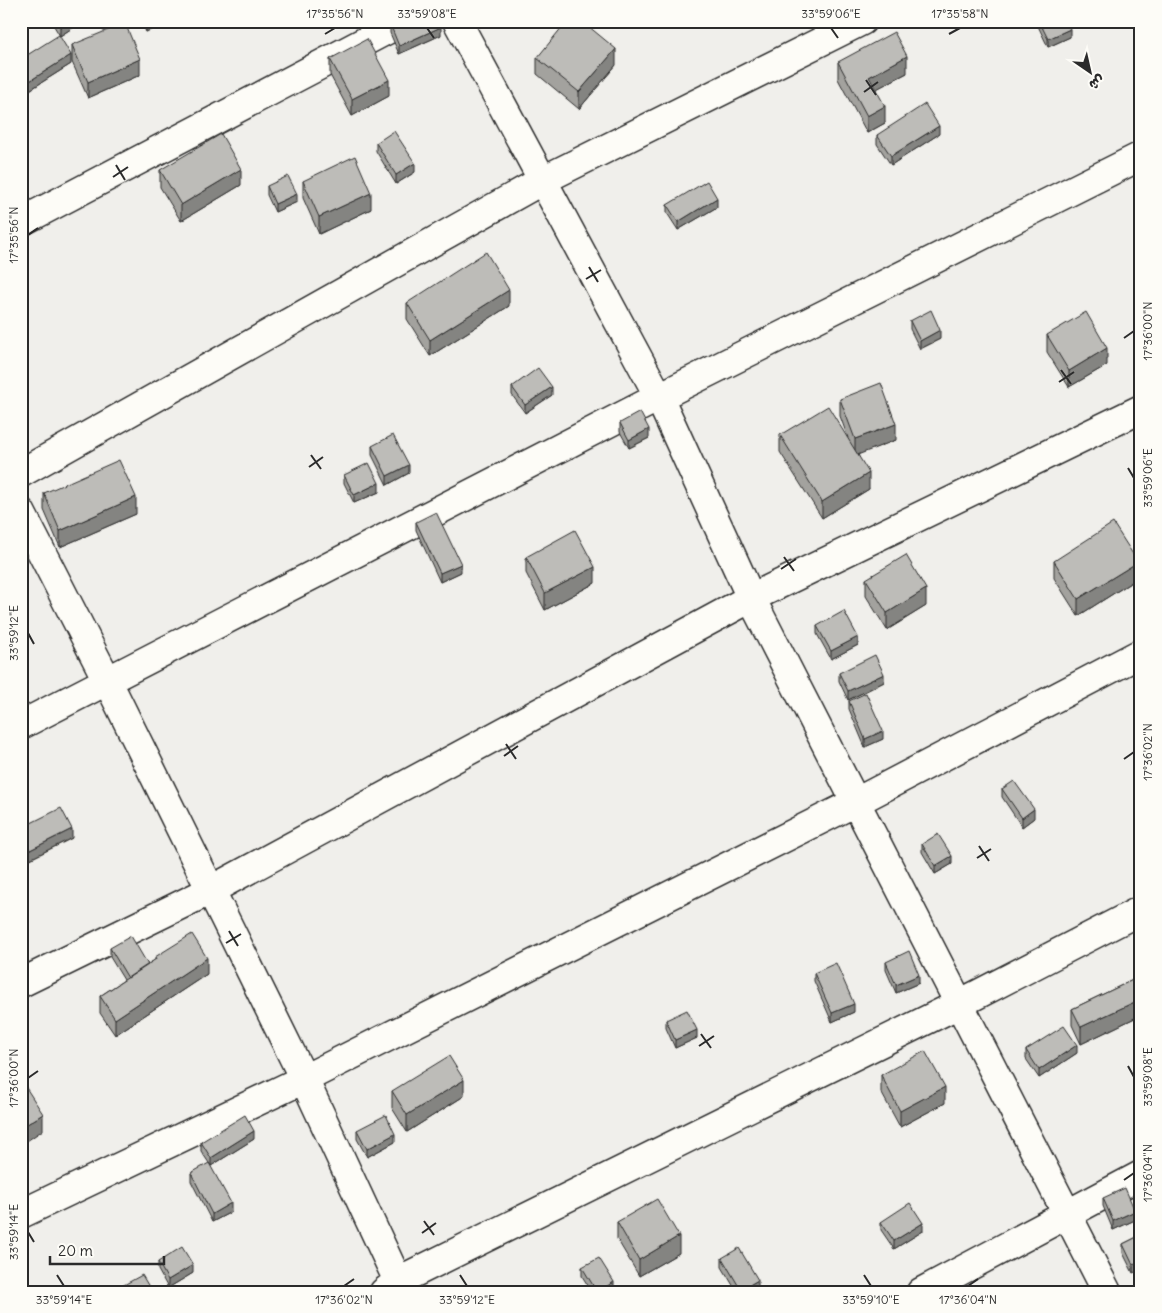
<svg xmlns="http://www.w3.org/2000/svg" width="1162" height="1313" viewBox="0 0 1162 1313" font-family="Delius,'Playpen Sans Arabic',sans-serif">
  <style>
    .lines { fill: none; stroke-linecap: round; stroke-linejoin: round }
    .minor-casing { stroke: #2b2b2b; stroke-width: 31 }
    .minor { stroke: #fdfcf7; stroke-width: 28 }
    .wall { fill: #a3a29e; stroke: #2b2b2b }
    .shaded-wall { fill: #848481; stroke: #2b2b2b }
    .building { fill: #bdbcb8; stroke: #2b2b2b }
    .ticks { fill: none; stroke: #2b2b2b; stroke-width: 2 }
    .neatline { fill: none; stroke: #2b2b2b; stroke-width: 2 }
    .ticks-label { font-size: 12px; text-anchor: middle; fill: #2b2b2b }
  </style>
  <rect width="100%" height="100%" fill="#f0efeb"/>
  <filter id="ink" filterUnits="userSpaceOnUse"><feTurbulence type="fractalNoise" baseFrequency=".02" numOctaves="2"/><feDisplacementMap in="SourceGraphic" scale="10" xChannelSelector="R" yChannelSelector="G"/><feConvolveMatrix kernelMatrix="1 2 1 2 8 2 1 2 1" color-interpolation-filters="sRGB"/></filter>
  <g filter="url(#ink)">
    <g class="lines">
      <defs>
        <path id="minor" d="M 457,21 L 659,397 L 751,598 L 1107,1292
          M 21,222 L 404,21
          M 21,473 L 543,180 L 862,21
          M 21,512 L 107,680 L 304,1079 L 403,1292
          M 21,725 L 659,397 L 1141,156
          M 21,983 L 211,890 L 751,598 L 1141,409
          M 21,1214 L 304,1079 L 856,802 L 1141,653
          M 384,1292 L 398,1281 L 959,1004 L 1141,910
          M 921,1292 L 1141,1175"/>
      </defs>
      <use href="#minor" class="minor-casing"/>
      <use href="#minor" class="minor"/>
    </g>
    <path class="wall" d="M 51,21 L 83,21 L 60,36 Z
      M 141,21 L 169,21 L 146,32 Z
      M 1038,21 L 1067,21 L 1070,37 L 1048,47 L 1038,26 Z
      M 390,24 L 441,35 L 399,54 L 390,33 Z
      M 72,45 L 140,75 L 88,98 L 72,62 Z
      M 537,58 L 616,65 L 579,109 L 537,74 Z
      M 21,59 L 71,64 L 28,91 L 21,79 Z
      M 330,59 L 389,96 L 352,116 L 330,75 Z
      M 838,62 L 907,73 L 876,89 L 885,123 L 867,133 L 838,79 Z
      M 939,134 L 891,165 L 877,144 L 877,135 Z
      M 376,143 L 415,172 L 396,184 L 376,151 Z
      M 160,170 L 241,185 L 181,221 L 160,187 Z
      M 303,181 L 371,209 L 319,234 L 303,198 Z
      M 267,186 L 297,202 L 275,212 L 267,195 Z
      M 667,205 L 717,207 L 678,230 L 667,213 Z
      M 407,303 L 509,306 L 430,356 L 407,319 Z
      M 910,321 L 940,339 L 920,349 L 910,329 Z
      M 1047,335 L 1107,365 L 1069,387 L 1047,352 Z
      M 512,387 L 552,395 L 525,413 L 512,395 Z
      M 840,399 L 896,440 L 858,454 L 869,489 L 822,518 L 780,452 L 780,435 L 848,438 L 840,416 Z
      M 620,423 L 649,438 L 629,448 L 620,432 Z
      M 372,446 L 409,473 L 387,485 L 372,455 Z
      M 344,475 L 379,492 L 354,503 L 344,483 Z
      M 44,493 L 136,514 L 60,547 L 44,510 Z
      M 416,522 L 461,572 L 440,582 L 416,530 Z
      M 526,557 L 595,583 L 545,610 L 526,573 Z
      M 1054,561 L 1138,578 L 1078,616 L 1054,578 Z
      M 866,579 L 926,606 L 887,630 L 866,596 Z
      M 817,626 L 858,645 L 831,659 L 817,634 Z
      M 839,673 L 884,682 L 848,700 L 839,681 Z
      M 849,701 L 883,739 L 865,747 L 849,709 Z
      M 1002,789 L 1034,818 L 1022,827 L 1002,797 Z
      M 21,828 L 72,838 L 30,859 L 21,841 Z
      M 922,844 L 952,864 L 935,874 L 922,852 Z
      M 110,948 L 148,964 L 155,960 L 155,957 L 207,974 L 115,1035 L 100,1013 L 100,996 L 124,980 L 110,957 Z
      M 886,962 L 919,983 L 896,993 L 886,970 Z
      M 814,973 L 854,1012 L 832,1022 L 814,981 Z
      M 1141,976 L 1141,1015 L 1081,1044 L 1072,1025 L 1072,1009 Z
      M 666,1020 L 697,1038 L 675,1048 L 666,1028 Z
      M 1026,1050 L 1077,1053 L 1039,1078 L 1026,1059 Z
      M 881,1075 L 945,1103 L 900,1127 L 881,1092 Z
      M 392,1091 L 464,1096 L 407,1132 L 392,1108 Z
      M 357,1130 L 395,1142 L 367,1157 L 357,1139 Z
      M 254,1139 L 211,1166 L 201,1151 L 201,1142 Z
      M 191,1173 L 231,1212 L 212,1222 L 191,1181 Z
      M 1103,1198 L 1135,1220 L 1113,1230 L 1103,1206 Z
      M 617,1222 L 679,1253 L 639,1276 L 617,1239 Z
      M 881,1222 L 923,1231 L 894,1249 L 881,1230 Z
      M 1141,1235 L 1133,1273 L 1123,1253 L 1123,1244 Z
      M 722,1258 L 758,1288 L 752,1292 L 737,1292 L 722,1267 Z
      M 158,1262 L 193,1273 L 168,1288 L 158,1270 Z
      M 582,1267 L 614,1291 L 612,1292 L 592,1292 L 582,1276 Z"/>
    <path class="shaded-wall" d="M 70,21 L 83,21 L 60,36 L 60,27 Z
      M 150,21 L 169,21 L 146,32 L 146,23 Z
      M 441,27 L 441,35 L 399,54 L 399,46 Z
      M 1070,29 L 1070,37 L 1048,47 L 1048,39 Z
      M 616,49 L 616,65 L 579,109 L 579,92 Z
      M 71,55 L 71,64 L 28,91 L 28,82 Z
      M 907,56 L 907,73 L 869,93 L 869,77 Z
      M 140,59 L 140,75 L 88,98 L 88,82 Z
      M 389,80 L 389,96 L 352,116 L 352,99 Z
      M 885,106 L 885,123 L 867,133 L 867,116 Z
      M 939,126 L 939,134 L 891,165 L 891,156 Z
      M 415,163 L 415,172 L 396,184 L 396,175 Z
      M 241,169 L 241,185 L 181,221 L 181,205 Z
      M 371,193 L 371,209 L 319,234 L 319,217 Z
      M 297,194 L 297,202 L 275,212 L 275,204 Z
      M 717,198 L 717,207 L 678,230 L 678,222 Z
      M 509,290 L 509,306 L 430,356 L 430,340 Z
      M 940,330 L 940,339 L 920,349 L 920,341 Z
      M 1107,348 L 1107,365 L 1069,387 L 1069,371 Z
      M 552,387 L 552,395 L 525,413 L 525,405 Z
      M 896,424 L 896,440 L 855,456 L 855,439 Z
      M 649,429 L 649,438 L 629,448 L 629,440 Z
      M 409,465 L 409,473 L 387,485 L 387,476 Z
      M 869,473 L 869,489 L 822,518 L 822,502 Z
      M 379,483 L 379,492 L 354,503 L 354,495 Z
      M 136,497 L 136,514 L 60,547 L 60,531 Z
      M 1138,562 L 1138,578 L 1078,616 L 1078,599 Z
      M 461,564 L 461,572 L 440,582 L 440,573 Z
      M 595,567 L 595,583 L 545,610 L 545,593 Z
      M 926,589 L 926,606 L 887,630 L 887,613 Z
      M 858,637 L 858,645 L 831,659 L 831,651 Z
      M 884,674 L 884,682 L 848,700 L 848,691 Z
      M 883,731 L 883,739 L 865,747 L 865,739 Z
      M 1034,809 L 1034,818 L 1022,827 L 1022,818 Z
      M 72,829 L 72,838 L 30,859 L 30,850 Z
      M 952,856 L 952,864 L 935,874 L 935,866 Z
      M 207,958 L 207,974 L 115,1035 L 115,1019 Z
      M 919,975 L 919,983 L 896,993 L 896,985 Z
      M 1141,999 L 1141,1015 L 1081,1044 L 1081,1027 Z
      M 854,1004 L 854,1012 L 832,1022 L 832,1013 Z
      M 697,1030 L 697,1038 L 675,1048 L 675,1040 Z
      M 1077,1045 L 1077,1053 L 1039,1078 L 1039,1070 Z
      M 464,1080 L 464,1096 L 407,1132 L 407,1115 Z
      M 945,1087 L 945,1103 L 900,1127 L 900,1111 Z
      M 43,1114 L 43,1130 L 21,1145 L 21,1128 Z
      M 254,1131 L 254,1139 L 211,1166 L 211,1158 Z
      M 395,1134 L 395,1142 L 367,1157 L 367,1149 Z
      M 231,1203 L 231,1212 L 212,1222 L 212,1214 Z
      M 1135,1211 L 1135,1220 L 1113,1230 L 1113,1221 Z
      M 923,1223 L 923,1231 L 894,1249 L 894,1241 Z
      M 679,1236 L 679,1253 L 639,1276 L 639,1260 Z
      M 1141,1261 L 1141,1270 L 1133,1273 L 1133,1265 Z
      M 193,1265 L 193,1273 L 168,1288 L 168,1280 Z
      M 758,1280 L 758,1288 L 752,1292 L 741,1292 L 741,1290 Z
      M 614,1282 L 614,1291 L 612,1292 L 598,1292 Z"/>
    <path class="building" d="M 57,21 L 70,21 L 60,27 Z
      M 396,21 L 438,21 L 441,27 L 399,46 L 390,24 Z
      M 567,21 L 582,21 L 616,49 L 579,92 L 537,58 Z
      M 1039,21 L 1067,21 L 1070,29 L 1048,39 Z
      M 125,23 L 140,59 L 88,82 L 72,45 Z
      M 894,32 L 907,56 L 869,77 L 885,106 L 867,116 L 838,62 Z
      M 59,35 L 71,55 L 28,82 L 21,71 L 21,59 Z
      M 367,39 L 389,80 L 352,99 L 330,59 Z
      M 925,104 L 939,126 L 891,156 L 877,135 Z
      M 394,131 L 415,163 L 396,175 L 376,143 Z
      M 221,134 L 241,169 L 181,205 L 160,170 Z
      M 355,156 L 371,193 L 319,217 L 303,181 Z
      M 288,176 L 297,194 L 275,204 L 267,186 Z
      M 707,181 L 717,198 L 678,222 L 667,205 Z
      M 486,252 L 509,290 L 430,340 L 407,303 Z
      M 931,310 L 940,330 L 920,341 L 910,321 Z
      M 1086,312 L 1107,348 L 1069,371 L 1047,335 Z
      M 538,368 L 552,387 L 525,405 L 512,387 Z
      M 881,383 L 896,424 L 855,439 L 840,399 Z
      M 828,406 L 869,473 L 822,502 L 780,435 Z
      M 640,412 L 649,429 L 629,440 L 620,423 Z
      M 393,435 L 409,465 L 387,476 L 372,446 Z
      M 119,460 L 136,497 L 60,531 L 44,493 Z
      M 369,463 L 379,483 L 354,495 L 344,475 Z
      M 436,512 L 461,564 L 440,573 L 416,522 Z
      M 1113,523 L 1138,562 L 1078,599 L 1054,561 Z
      M 575,530 L 595,567 L 545,593 L 526,557 Z
      M 906,555 L 926,589 L 887,613 L 866,579 Z
      M 844,611 L 858,637 L 831,651 L 817,626 Z
      M 875,655 L 884,674 L 848,691 L 839,673 Z
      M 866,693 L 883,731 L 865,739 L 849,701 Z
      M 1014,781 L 1034,809 L 1022,818 L 1002,789 Z
      M 61,808 L 72,829 L 30,850 L 21,832 L 21,828 Z
      M 938,834 L 952,856 L 935,866 L 922,844 Z
      M 192,934 L 207,958 L 115,1019 L 100,996 L 156,959 L 155,957 Z
      M 131,936 L 148,965 L 128,978 L 110,948 Z
      M 909,951 L 919,975 L 896,985 L 886,962 Z
      M 836,963 L 854,1004 L 832,1013 L 814,973 Z
      M 1141,976 L 1141,999 L 1081,1027 L 1072,1009 Z
      M 687,1010 L 697,1030 L 675,1040 L 666,1020 Z
      M 1064,1026 L 1077,1045 L 1039,1070 L 1026,1050 Z
      M 925,1051 L 945,1087 L 900,1111 L 881,1075 Z
      M 449,1056 L 464,1080 L 407,1115 L 392,1091 Z
      M 21,1080 L 43,1114 L 21,1128 Z
      M 245,1115 L 254,1131 L 211,1158 L 201,1142 Z
      M 386,1115 L 395,1134 L 367,1149 L 357,1130 Z
      M 209,1163 L 231,1203 L 212,1214 L 191,1173 Z
      M 1125,1188 L 1135,1211 L 1113,1221 L 1103,1198 Z
      M 657,1199 L 679,1236 L 639,1260 L 617,1222 Z
      M 910,1203 L 923,1223 L 894,1241 L 881,1222 Z
      M 1141,1235 L 1141,1261 L 1133,1265 L 1123,1244 Z
      M 182,1247 L 193,1265 L 168,1280 L 158,1262 Z
      M 739,1248 L 758,1280 L 741,1290 L 722,1258 Z
      M 599,1258 L 614,1282 L 597,1292 L 582,1267 Z
      M 142,1275 L 152,1292 L 125,1292 L 122,1286 Z"/>
  </g>
  <path class="ticks" d="M 427,28 L 434,38M 831,28 L 838,38M 325,34 L 335,28M 949,34 L 960,28M 866,80 L 876,95M 864,92 L 878,82M 116,165 L 125,180M 113,177 L 128,167M 28,235 L 38,228M 589,267 L 598,282M 586,279 L 601,270M 1124,338 L 1134,331M 1061,370 L 1071,384M 1059,382 L 1074,372M 311,455 L 321,469M 309,467 L 323,457M 1128,468 L 1134,478M 784,557 L 794,571M 781,569 L 796,559M 28,633 L 34,644M 506,744 L 516,759M 504,756 L 518,746M 1124,759 L 1134,752M 979,846 L 989,861M 977,858 L 991,849M 229,931 L 238,946M 226,943 L 241,934M 701,1034 L 711,1048M 699,1046 L 714,1036M 1128,1066 L 1134,1077M 28,1078 L 38,1071M 1124,1180 L 1134,1173M 424,1221 L 434,1235M 28,1232 L 34,1242M 422,1233 L 436,1223M 57,1275 L 64,1286M 460,1275 L 467,1286M 864,1275 L 871,1286M 344,1286 L 354,1279M 968,1286 L 978,1279"/>
  <rect width="1162" height="1313" fill="none" stroke="#fdfcf7" stroke-width="55"/>
  <g transform="translate(1090 72) rotate(146)" stroke="#fdfcf7" stroke-width="4" paint-order="stroke">
  <path d="M0-4L9 19L0 12L-9 19Z" fill="#2b2b2b"/>
  <text y="-8" font-size="14" font-weight="bold" text-anchor="middle" fill="#2b2b2b">ش</text>
  </g>
  <path d="M50 1256v8h114v-8" fill="none" stroke="#2b2b2b" stroke-width="2.5"/>
  <text x="58" y="1256" font-size="15" fill="#2b2b2b" stroke="#fdfcf7" stroke-width="4" paint-order="stroke">20 m</text>
  <rect x="28" y="28" width="1106" height="1258" class="neatline"/>
  <g class="ticks-label">
    <text x="335" y="18">17°35'56"N</text>
    <text x="427" y="18">33°59'08"E</text>
    <text x="831" y="18">33°59'06"E</text>
    <text x="960" y="18">17°35'58"N</text>
    <text transform="translate(14 235) rotate(-90)" y="4">17°35'56"N</text>
    <text transform="translate(1148 331) rotate(-90)" y="4">17°36'00"N</text>
    <text transform="translate(1148 478) rotate(-90)" y="4">33°59'06"E</text>
    <text transform="translate(14 633) rotate(-90)" y="4">33°59'12"E</text>
    <text transform="translate(1148 752) rotate(-90)" y="4">17°36'02"N</text>
    <text transform="translate(1148 1077) rotate(-90)" y="4">33°59'08"E</text>
    <text transform="translate(14 1078) rotate(-90)" y="4">17°36'00"N</text>
    <text transform="translate(1148 1173) rotate(-90)" y="4">17°36'04"N</text>
    <text transform="translate(14 1232) rotate(-90)" y="4">33°59'14"E</text>
    <text x="64" y="1304">33°59'14"E</text>
    <text x="344" y="1304">17°36'02"N</text>
    <text x="467" y="1304">33°59'12"E</text>
    <text x="871" y="1304">33°59'10"E</text>
    <text x="968" y="1304">17°36'04"N</text>
  </g>
</svg>
